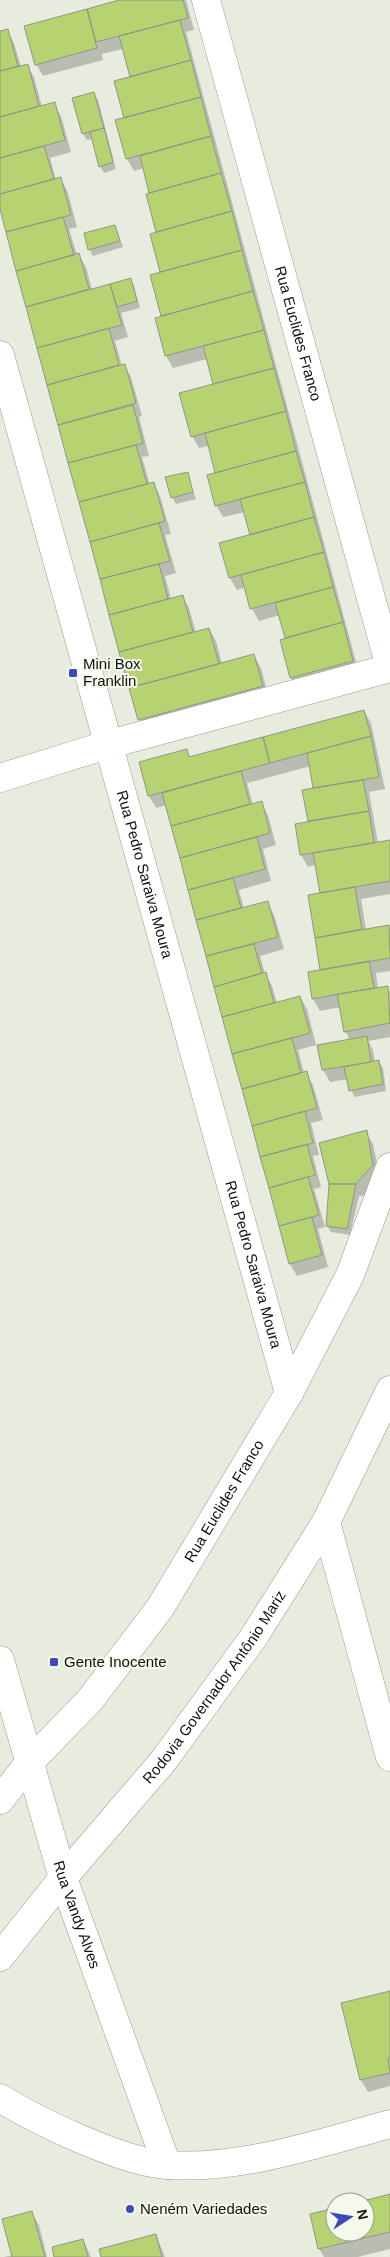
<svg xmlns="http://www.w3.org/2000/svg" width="390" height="2257" viewBox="0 0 390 2257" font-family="Helvetica,sans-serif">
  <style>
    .shadow { fill: #0003 }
    .building { fill: #b7d371; stroke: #919589 }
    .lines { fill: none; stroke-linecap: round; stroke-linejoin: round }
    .minor-casing { stroke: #969b8e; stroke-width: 29 }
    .trunk-casing { stroke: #969b8e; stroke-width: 29 }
    .minor { stroke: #fff; stroke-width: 28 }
    .trunk { stroke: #fff; stroke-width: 28 }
    .poi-dot { fill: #3d4abe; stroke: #f4f9eb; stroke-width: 2 }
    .labels { text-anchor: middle; stroke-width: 4; stroke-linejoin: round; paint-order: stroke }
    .street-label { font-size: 15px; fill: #10120d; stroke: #f4f9eb }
    .poi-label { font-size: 15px; fill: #10120d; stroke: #f4f9eb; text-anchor: start }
  </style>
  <rect width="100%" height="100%" fill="#e7ecde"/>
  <path class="shadow" d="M 124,0 L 186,0 L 194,30 L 186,32 L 359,673 L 298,690 L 291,678 L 281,641 L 286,639 L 280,615 L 259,621 L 252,609 L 246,587 L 237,590 L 230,578 L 252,536 L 245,512 L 223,517 L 216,505 L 217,474 L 209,446 L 199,448 L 192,436 L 215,385 L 207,359 L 173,368 L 166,356 L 156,319 L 162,317 L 151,276 L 161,273 L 151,235 L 158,233 L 147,194 L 151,193 L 144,168 L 134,171 L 127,159 L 117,121 L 125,119 L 131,78 L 123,49 L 102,54 L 103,60 L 43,76 L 36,64 L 26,27 Z
    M 7,31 L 14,43 L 21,67 L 27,65 L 34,77 L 42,107 L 54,104 L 61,116 L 71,152 L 50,158 L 56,180 L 60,178 L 67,190 L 77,227 L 69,229 L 77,255 L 79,255 L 86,267 L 92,290 L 110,285 L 113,290 L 130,280 L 134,286 L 140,308 L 121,313 L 128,337 L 115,341 L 122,366 L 124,365 L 131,377 L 142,416 L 139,417 L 149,456 L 142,457 L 150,485 L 154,484 L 160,496 L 171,534 L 165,535 L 176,573 L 165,576 L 171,599 L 182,596 L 189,608 L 196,633 L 209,629 L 216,641 L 222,664 L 254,656 L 261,668 L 269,698 L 146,731 L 139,719 L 0,205 L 0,33 Z
    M 94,93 L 98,100 L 116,169 L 104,173 L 100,166 L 93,139 L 87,140 L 83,134 L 74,98 Z
    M 115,226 L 123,247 L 93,256 L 89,249 Z
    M 187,473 L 196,499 L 176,504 L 172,497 Z
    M 364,711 L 371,723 L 385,789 L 369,792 L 378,843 L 390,841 L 390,894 L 361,899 L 366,930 L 389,926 L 390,928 L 390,971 L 376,973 L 378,989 L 387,987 L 390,992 L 390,1037 L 368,1041 L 373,1050 L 375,1062 L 379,1062 L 383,1068 L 386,1091 L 354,1097 L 348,1079 L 330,1082 L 323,1070 L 350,1040 L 345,1031 L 341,1007 L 320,1011 L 313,999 L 309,973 L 322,971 L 309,896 L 321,894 L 316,865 L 308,867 L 301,855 L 309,822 L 304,791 L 315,789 L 311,766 L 247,783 L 253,805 L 261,803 L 268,815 L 276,845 L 263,849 L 271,881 L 239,890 L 244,909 L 267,903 L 274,915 L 284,949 L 260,956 L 265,974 L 272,986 L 277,1003 L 300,997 L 307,1009 L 316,1045 L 298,1050 L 304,1073 L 306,1073 L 313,1085 L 323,1120 L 311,1123 L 319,1155 L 313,1156 L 321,1187 L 314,1189 L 325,1227 L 318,1229 L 328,1267 L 297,1276 L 290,1264 L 167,805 L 156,808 L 149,796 L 186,751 L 191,758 Z
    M 366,1132 L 373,1144 L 380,1178 L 363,1196 L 359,1196 L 350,1235 L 331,1232 L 327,1226 Z
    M 390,1992 L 390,2086 L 368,2092 L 361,2080 Z
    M 390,2196 L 390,2249 L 358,2257 L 324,2257 L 319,2249 L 311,2215 L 335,2209 L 335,2232 L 365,2232 L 364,2202 Z
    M 32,2213 L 39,2225 L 47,2257 L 4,2257 L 13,2255 Z
    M 156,2235 L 165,2257 L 102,2257 Z
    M 83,2240 L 91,2257 L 56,2257 Z"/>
  <path class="building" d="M 119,0 L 183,0 L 188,18 L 96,42 L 87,9 Z
    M 87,9 L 97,48 L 35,65 L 24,26 Z
    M 180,20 L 191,60 L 130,77 L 119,36 Z
    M 8,29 L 18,66 L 0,71 L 0,31 Z
    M 191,60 L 201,97 L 124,118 L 114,81 Z
    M 28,64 L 39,106 L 0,117 L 0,71 Z
    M 94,92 L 104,128 L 82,134 L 72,98 Z
    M 201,97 L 211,136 L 126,159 L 115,120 Z
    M 55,102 L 65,140 L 0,158 L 0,117 Z
    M 104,128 L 113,162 L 99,167 L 90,132 Z
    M 211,136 L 221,173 L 149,193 L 140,156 Z
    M 44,146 L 54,179 L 0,194 L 0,158 Z
    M 221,173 L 232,211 L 156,232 L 146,194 Z
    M 61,177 L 71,215 L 6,232 L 0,209 L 0,194 Z
    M 232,211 L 242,250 L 160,272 L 150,234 Z
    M 63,217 L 74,255 L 16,271 L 6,232 Z
    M 115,225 L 120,241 L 88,250 L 84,233 Z
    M 242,250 L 253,291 L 161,316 L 150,275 Z
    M 79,253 L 89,289 L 26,307 L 16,271 Z
    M 131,278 L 137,301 L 117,307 L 110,284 Z
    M 110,284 L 122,325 L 37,348 L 26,307 Z
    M 253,291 L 264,330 L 165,356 L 155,318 Z
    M 109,328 L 119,365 L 47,385 L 37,348 Z
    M 264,330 L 274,368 L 213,384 L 203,346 Z
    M 125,364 L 136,403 L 58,425 L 47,385 Z
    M 274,368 L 286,411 L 191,437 L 179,393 Z
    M 133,405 L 143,443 L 68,463 L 58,425 Z
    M 286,411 L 296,451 L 215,473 L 205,433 Z
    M 136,445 L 147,484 L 79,502 L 68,463 Z
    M 296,451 L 305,482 L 215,506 L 207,475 Z
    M 188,472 L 193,492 L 171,498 L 165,477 Z
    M 154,482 L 165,521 L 90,542 L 79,502 Z
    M 305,482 L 314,517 L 250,535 L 240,499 Z
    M 314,517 L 324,552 L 229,578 L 219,543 Z
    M 159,523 L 170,561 L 100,579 L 90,542 Z
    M 324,552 L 333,587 L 250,609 L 241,575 Z
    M 159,564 L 168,599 L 109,615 L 100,579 Z
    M 333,587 L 343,622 L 285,638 L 275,603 Z
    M 183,595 L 193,632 L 119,652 L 109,615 Z
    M 343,622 L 353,661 L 290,678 L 280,640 Z
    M 209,628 L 219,664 L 129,688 L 119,652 Z
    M 254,654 L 263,686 L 138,720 L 129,688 Z
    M 364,710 L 371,736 L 270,763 L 263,737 Z
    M 371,736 L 379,777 L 313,788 L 307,753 Z
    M 263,737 L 270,763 L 148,796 L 139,762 L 187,749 L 189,757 Z
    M 241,771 L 250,804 L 171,826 L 162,793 Z
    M 363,780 L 369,811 L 308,821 L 302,790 Z
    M 262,801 L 270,833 L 180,858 L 171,826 Z
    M 369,811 L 374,843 L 300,855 L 295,824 Z
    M 257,837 L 265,869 L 188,890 L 180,858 Z
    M 390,840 L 390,881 L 320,893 L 313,853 Z
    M 233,878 L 241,908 L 196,920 L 188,890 Z
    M 355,887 L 362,929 L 315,938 L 308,895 Z
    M 268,901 L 278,937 L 206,956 L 196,920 Z
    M 389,925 L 390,958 L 320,970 L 315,938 Z
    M 254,944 L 262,973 L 214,987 L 206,956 Z
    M 369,961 L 374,988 L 312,999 L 308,972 Z
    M 266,972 L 274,1003 L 222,1017 L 214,987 Z
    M 388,986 L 390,1023 L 344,1032 L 337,994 Z
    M 300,996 L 310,1033 L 232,1054 L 222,1017 Z
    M 367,1036 L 371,1062 L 322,1070 L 317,1045 Z
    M 292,1038 L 301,1073 L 242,1089 L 232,1054 Z
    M 379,1060 L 383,1084 L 349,1091 L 344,1067 Z
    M 307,1071 L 317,1108 L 252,1126 L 242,1089 Z
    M 305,1111 L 313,1143 L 260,1157 L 252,1126 Z
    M 367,1130 L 373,1165 L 356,1184 L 329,1184 L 319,1143 Z
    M 307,1144 L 315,1175 L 269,1188 L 260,1157 Z
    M 308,1177 L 319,1215 L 279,1226 L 269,1188 Z
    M 329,1184 L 356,1184 L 347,1229 L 326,1226 Z
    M 312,1217 L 322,1255 L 289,1264 L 279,1226 Z
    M 390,1991 L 390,2057 L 388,2058 L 390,2073 L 360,2080 L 341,2003 Z
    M 390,2194 L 390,2232 L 318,2249 L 310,2214 L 335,2208 L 335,2232 L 365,2232 L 365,2202 L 359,2202 Z
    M 32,2211 L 45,2257 L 12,2257 L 2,2219 Z
    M 156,2234 L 162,2257 L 101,2257 L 99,2249 Z
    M 83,2239 L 88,2257 L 54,2257 L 52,2247 Z"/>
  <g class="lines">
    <defs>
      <g id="minor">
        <path id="s1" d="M 206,0 L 390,667"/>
        <path id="s2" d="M 0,355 L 289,1393"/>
        <path d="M 0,778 L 110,744 L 390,668"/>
        <path d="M 326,1522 L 390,1757"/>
        <path id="s3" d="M 0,1660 L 63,1878 L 167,2165"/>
        <path id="s4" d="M 0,1800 L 29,1763 L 90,1700 L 160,1608 L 289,1393 L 350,1275 L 390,1167"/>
        <path d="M 0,2098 C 37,2121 124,2163 168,2165 C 241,2170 320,2143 390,2124"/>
      </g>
      <g id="trunk">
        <path id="s5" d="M 0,1957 L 63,1878 L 164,1760 L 253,1638 L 326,1522 L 390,1390"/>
      </g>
    </defs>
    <use href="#minor" class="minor-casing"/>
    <use href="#trunk" class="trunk-casing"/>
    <use href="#minor" class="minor"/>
    <use href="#trunk" class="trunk"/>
  </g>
  <g class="poi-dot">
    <rect x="68" y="668" width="10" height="10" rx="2.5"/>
    <rect x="49" y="1657" width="10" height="10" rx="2.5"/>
    <circle cx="130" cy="2209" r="5"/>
  </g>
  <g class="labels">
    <g class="street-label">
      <text dy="5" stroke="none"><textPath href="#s1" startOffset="346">Rua Euclides Franco</textPath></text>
      <text dy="5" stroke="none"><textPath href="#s2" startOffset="539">Rua Pedro Saraiva Moura</textPath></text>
      <text dy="5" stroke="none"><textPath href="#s2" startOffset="944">Rua Pedro Saraiva Moura</textPath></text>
      <text dy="5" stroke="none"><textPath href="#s4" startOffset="375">Rua Euclides Franco</textPath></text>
      <text dy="5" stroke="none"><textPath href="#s5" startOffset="345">Rodovia Governador Antônio Mariz</textPath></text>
      <text dy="5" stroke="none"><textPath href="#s3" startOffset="266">Rua Vandy Alves</textPath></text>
    </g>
    <g class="poi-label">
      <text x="83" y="669">Mini Box<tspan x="83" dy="17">Franklin</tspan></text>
      <text x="64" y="1667">Gente Inocente</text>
      <text x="140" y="2214">Neném Variedades</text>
    </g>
  </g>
  <g transform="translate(350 2217) rotate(78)"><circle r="24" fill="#f4f9eb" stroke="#999d92"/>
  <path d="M0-4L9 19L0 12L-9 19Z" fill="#3d4abe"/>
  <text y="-8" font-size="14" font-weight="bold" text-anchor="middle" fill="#10120d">N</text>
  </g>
</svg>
